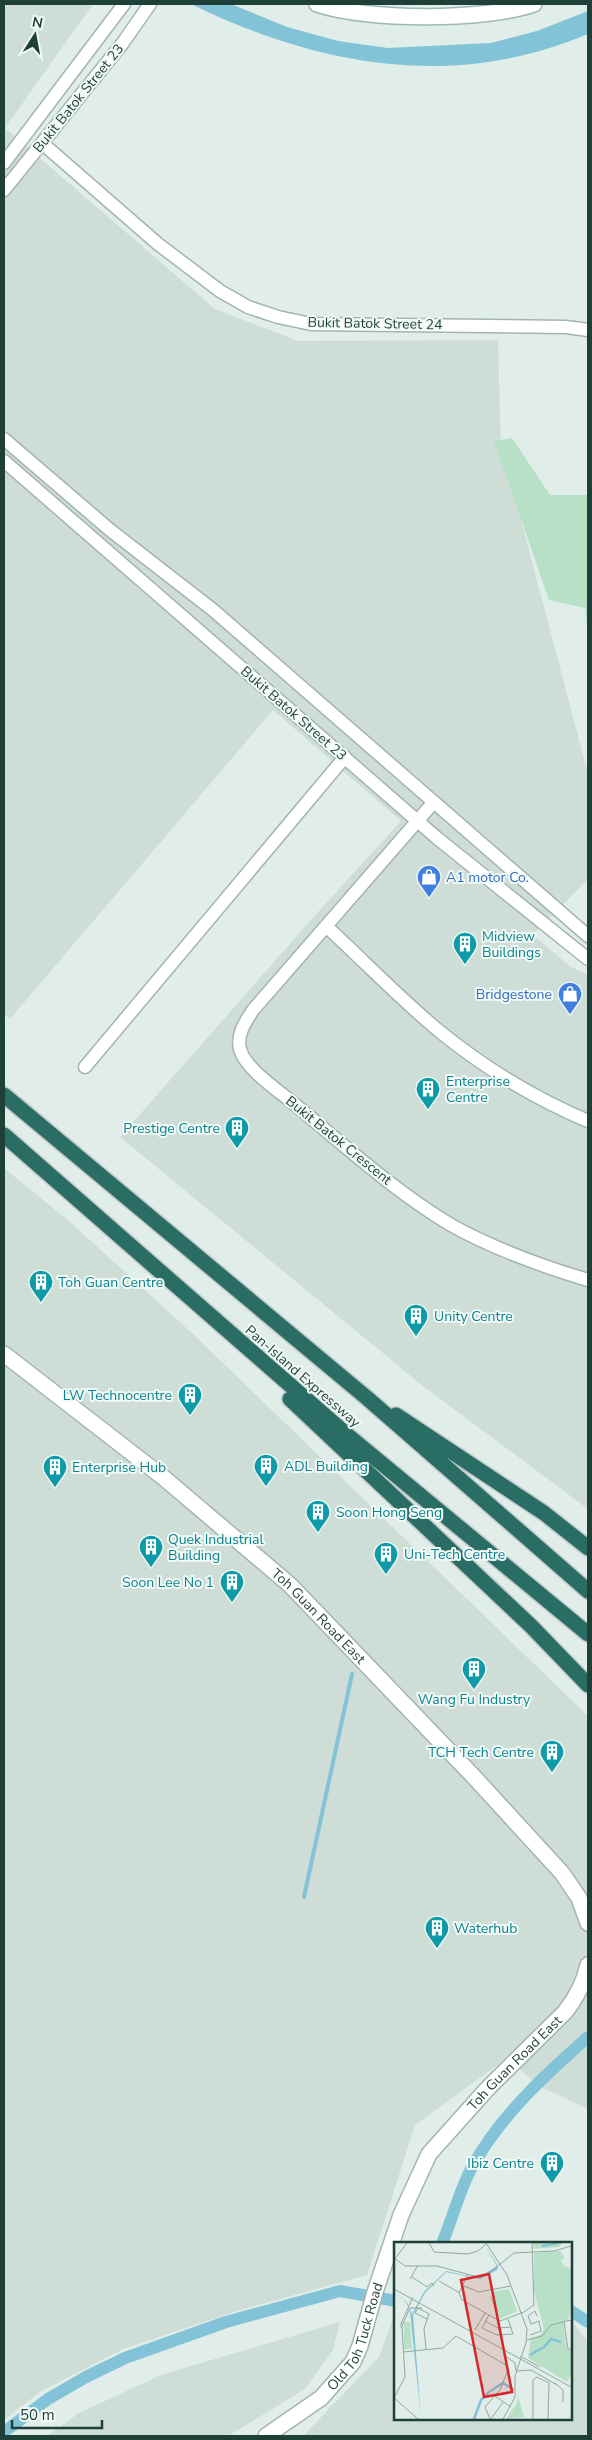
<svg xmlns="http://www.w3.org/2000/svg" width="592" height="2440" viewBox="0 0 592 2440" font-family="'Nunito Sans',sans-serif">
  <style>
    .built { fill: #cfddd7 }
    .green { fill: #b7e0c6 }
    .water { fill: #83c3d7 }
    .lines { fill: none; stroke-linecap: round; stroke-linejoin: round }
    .stream { stroke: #83c3d7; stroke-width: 4 }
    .canal { stroke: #83c3d7; stroke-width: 12 }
    .minor-casing { stroke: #a2b5b0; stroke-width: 15 }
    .tertiary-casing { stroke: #a2b5b0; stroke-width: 18 }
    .secondary-casing { stroke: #9eb9b2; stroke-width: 18 }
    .motorway-casing { stroke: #c0c9c8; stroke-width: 18 }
    .minor { stroke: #fff; stroke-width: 12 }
    .tertiary { stroke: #fff; stroke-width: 15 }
    .secondary { stroke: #fff; stroke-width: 15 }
    .motorway { stroke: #296d65; stroke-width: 15 }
    .labels { text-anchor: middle; stroke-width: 4; stroke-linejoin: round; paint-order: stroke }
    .street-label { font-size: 14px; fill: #1f3f39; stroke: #f1f9f6 }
    .shop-label { font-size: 14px; fill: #366cbe; stroke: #f1f9f6; text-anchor: start }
    .culture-label { font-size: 14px; fill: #0d838f; stroke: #f1f9f6; text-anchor: start }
    .inset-river { fill: none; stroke: #83c3d7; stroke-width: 2.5 }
    .inset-road { fill: none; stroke: #93a7a2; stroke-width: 1 }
    .view { fill: #d62828; fill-opacity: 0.15; stroke: #d62828; stroke-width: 2.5 }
    .inset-edge { fill: none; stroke: #1f3f39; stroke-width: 2.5 }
  </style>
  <rect width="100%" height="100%" fill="#e0ede8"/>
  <path class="built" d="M 4,4 L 93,4 L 5,128 L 215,309 L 298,341 L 498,340 L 501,454 L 515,497 L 588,774 L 588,879 L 533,935 L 571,967 L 588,975 L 588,1509 L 423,1386 L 120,1137 L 318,912 L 401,821 L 273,710 L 10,1019 L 4,1013 Z
    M 4,1168 L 70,1222 L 193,1334 L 588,1716 L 588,2109 L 539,2086 L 507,2058 L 415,2125 L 367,2275 L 237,2311 L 123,2349 L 40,2392 L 4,2420 Z
    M 393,2318 L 396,2318 L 396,2419 L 571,2419 L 571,2323 L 575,2325 L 588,2342 L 588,2436 L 303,2436 L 379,2357 Z
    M 340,2322 L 333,2350 L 305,2389 L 228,2436 L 47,2436 L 79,2413 L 161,2375 Z"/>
  <path class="green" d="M 512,438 L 550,495 L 588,495 L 588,634 L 585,608 L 549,600 L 494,441 Z"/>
  <path class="water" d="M 191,4 L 231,4 L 287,27 L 338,41 L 388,48 L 491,43 L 537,31 L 588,11 L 588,34 C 453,91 318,66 191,4 Z"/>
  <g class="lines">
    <path class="stream" d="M 304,1897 L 352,1674"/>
    <path class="canal" d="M 443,2241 C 453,2217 460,2189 472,2167 C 501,2115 545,2075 588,2037
      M 571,2311 L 588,2322
      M 4,2432 L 48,2399 L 86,2377 L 125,2358 L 226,2322 L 340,2291 L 396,2301"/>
    <defs>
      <path id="minor" d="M 42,143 L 158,244 L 220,291 L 248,307 L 278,317 L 311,324 L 566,327 L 588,330
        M 4,163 L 124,4
        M 4,190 L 122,44 L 150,4
        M 4,439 L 110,530 L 213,610 L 588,936
        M 4,461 L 437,838 L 588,959
        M 433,803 L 253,1010 C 245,1022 235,1037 241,1052 C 248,1071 282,1093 298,1107 C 347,1148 396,1192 451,1225 C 494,1249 541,1266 588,1280
        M 326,926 C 365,962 403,1002 444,1035 C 488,1070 536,1099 588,1121
        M 85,1067 L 345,757"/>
      <g id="tertiary">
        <path id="s1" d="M 4,1354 L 164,1478 L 290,1585 L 474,1777 L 562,1873 L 579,1898 L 588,1923"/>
        <path id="s2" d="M 266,2436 L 321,2398 L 353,2362 L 360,2346 L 375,2292 L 401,2215 L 429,2154 L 488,2088 L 565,2012 C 577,1997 584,1983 588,1965"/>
      </g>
      <path id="secondary" d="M 317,4 C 366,21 485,21 534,4"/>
      <path id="motorway" d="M 4,1095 L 367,1398 L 588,1591
        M 4,1135 L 346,1434 L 588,1634
        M 290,1399 L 531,1626 L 588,1685
        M 396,1415 L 544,1513 L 588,1548"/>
    </defs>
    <use href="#minor" class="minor-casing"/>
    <use href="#tertiary" class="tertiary-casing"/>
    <use href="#secondary" class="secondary-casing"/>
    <use href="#motorway" class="motorway-casing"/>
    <use href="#minor" class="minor"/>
    <use href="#tertiary" class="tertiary"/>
    <use href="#secondary" class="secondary"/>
    <use href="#motorway" class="motorway"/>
  </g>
  <defs>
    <symbol id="shop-pin" viewBox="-11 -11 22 30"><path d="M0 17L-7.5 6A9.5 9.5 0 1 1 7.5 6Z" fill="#3f7fe0" stroke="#f1f9f6"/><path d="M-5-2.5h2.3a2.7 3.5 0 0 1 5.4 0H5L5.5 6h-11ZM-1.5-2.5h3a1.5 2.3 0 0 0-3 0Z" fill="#fff"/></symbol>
    <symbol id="building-pin" viewBox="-11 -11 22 30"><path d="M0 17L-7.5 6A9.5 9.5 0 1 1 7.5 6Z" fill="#0f9aa8" stroke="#f1f9f6"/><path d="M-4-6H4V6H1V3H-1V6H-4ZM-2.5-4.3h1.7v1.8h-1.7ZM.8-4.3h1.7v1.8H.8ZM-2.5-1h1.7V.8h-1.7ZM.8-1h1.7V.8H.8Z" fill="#fff"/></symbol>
  </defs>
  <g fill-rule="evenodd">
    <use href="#shop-pin" x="415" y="863" width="28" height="38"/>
    <use href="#building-pin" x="451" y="930" width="28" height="38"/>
    <use href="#shop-pin" x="556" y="980" width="28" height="38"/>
    <use href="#building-pin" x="414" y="1075" width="28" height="38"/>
    <use href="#building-pin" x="223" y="1114" width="28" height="38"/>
    <use href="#building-pin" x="27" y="1268" width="28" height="38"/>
    <use href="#building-pin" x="402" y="1302" width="28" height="38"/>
    <use href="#building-pin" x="176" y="1381" width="28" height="38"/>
    <use href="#building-pin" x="252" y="1452" width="28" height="38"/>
    <use href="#building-pin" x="41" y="1453" width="28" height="38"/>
    <use href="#building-pin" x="304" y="1498" width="28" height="38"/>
    <use href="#building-pin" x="137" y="1533" width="28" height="38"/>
    <use href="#building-pin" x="372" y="1540" width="28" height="38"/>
    <use href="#building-pin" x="218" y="1568" width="28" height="38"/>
    <use href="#building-pin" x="460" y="1655" width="28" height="38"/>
    <use href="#building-pin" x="538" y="1738" width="28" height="38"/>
    <use href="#building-pin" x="423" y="1914" width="28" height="38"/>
    <use href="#building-pin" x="538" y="2149" width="28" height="38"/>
  </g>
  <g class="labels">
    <g class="street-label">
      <text transform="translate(78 98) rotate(-51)" y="5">Bukit Batok Street 23</text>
      <text transform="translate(375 323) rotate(1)" y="5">Bukit Batok Street 24</text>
      <text transform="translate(294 713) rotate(41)" y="5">Bukit Batok Street 23</text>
      <text transform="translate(339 1140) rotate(39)" y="5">Bukit Batok Crescent</text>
      <text transform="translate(303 1376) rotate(41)" y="5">Pan-Island Expressway</text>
      <text dy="5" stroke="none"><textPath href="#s1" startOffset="410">Toh Guan Road East</textPath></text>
      <text dy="5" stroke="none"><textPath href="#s2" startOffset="462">Toh Guan Road East</textPath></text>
      <text dy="5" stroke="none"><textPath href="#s2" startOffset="139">Old Toh Tuck Road</textPath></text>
    </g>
    <g class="shop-label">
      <text x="446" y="882">A1 motor Co.</text>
      <text x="552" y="999" text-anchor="end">Bridgestone</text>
    </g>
    <g class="culture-label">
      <text x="482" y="941">Midview<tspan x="482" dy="16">Buildings</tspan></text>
      <text x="446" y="1086">Enterprise<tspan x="446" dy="16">Centre</tspan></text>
      <text x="220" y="1133" text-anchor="end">Prestige Centre</text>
      <text x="58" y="1287">Toh Guan Centre</text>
      <text x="434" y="1321">Unity Centre</text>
      <text x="172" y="1400" text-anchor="end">LW Technocentre</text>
      <text x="284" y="1471">ADL Building</text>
      <text x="72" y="1472">Enterprise Hub</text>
      <text x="336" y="1517">Soon Hong Seng</text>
      <text x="168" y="1544">Quek Industrial<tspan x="168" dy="16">Building</tspan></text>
      <text x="404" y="1559">Uni-Tech Centre</text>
      <text x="214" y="1587" text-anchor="end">Soon Lee No 1</text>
      <text x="474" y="1704" text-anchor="middle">Wang Fu Industry</text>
      <text x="534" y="1757" text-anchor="end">TCH Tech Centre</text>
      <text x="454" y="1933">Waterhub</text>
      <text x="534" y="2168" text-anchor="end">Ibiz Centre</text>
    </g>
  </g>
  <g transform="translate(394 2242)">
    <rect width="178" height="178" fill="#e0ede8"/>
    <path d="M 139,1 L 169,1 L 165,5 L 139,7 ZM 166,9 L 171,16 L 167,18 L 170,24 L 177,27 L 177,64 L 175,77 L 169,80 L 173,107 L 177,108 L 177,133 L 173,140 L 134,116 L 137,96 L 146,93 L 150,87 L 140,49 L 140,11 ZM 115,47 L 123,69 L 106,77 L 95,54 L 100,56 L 100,49 ZM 10,80 L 16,80 L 18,107 L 10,107 ZM 124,154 L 130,175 L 112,177 L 123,161 Z" fill="#b7e0c6"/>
    <path d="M 91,4 L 101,19 L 104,24 L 103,28 L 86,37 L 52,30 L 31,51 L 19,73 L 27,177 L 16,69 L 12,60 L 0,51 L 13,60 L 18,72 L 30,50 L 52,29 L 84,36 L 103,24 Z" fill="#83c3d7"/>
    <path class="inset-river" d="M 148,4 L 164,1M 136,113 L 150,105 L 157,97 L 167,100M 80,177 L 87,158 L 95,150 L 109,141 L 120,148"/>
    <path class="inset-road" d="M 35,1 L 40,10 L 74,12 L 84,9 L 93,1M 92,1 L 113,33 L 133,87 L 132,101 L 121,134 L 121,155 L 109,177M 0,16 L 11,24 L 43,24 L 84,35 L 95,31 L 120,11 L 160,9 L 177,4M 0,18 L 13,1M 74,32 L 65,51 L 68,58 L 106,79 L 130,70 L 140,63 L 138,1M 18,35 L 33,45 L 38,41 L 40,44M 16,37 L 24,23M 45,39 L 66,51M 70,44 L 85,50 L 117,44M 0,47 L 177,145M 95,73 L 88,86 L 103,93 L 119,92 L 114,77M 143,74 L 141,69 L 134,74 L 137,82 L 146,79M 91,79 L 104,86 L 117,85M 170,80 L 174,107 L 177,107M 6,84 L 19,55M 7,86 L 16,66 L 28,66M 81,88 L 91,71M 136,93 L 147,89 L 145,79M 133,98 L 148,94 L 157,83 L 177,78M 32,107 L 30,87 L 35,72 L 24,66 L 21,71 L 33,77M 9,110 L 49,106 L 62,94 L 112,123 L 114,128 L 106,148 L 91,165 L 96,177M 110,113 L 121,121 L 122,129M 126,114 L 146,125M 123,129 L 137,128 L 163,143M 161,141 L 169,148 L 169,160M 101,154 L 117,165M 0,156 L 11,135 L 8,84M 0,156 L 24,177M 97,177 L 109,160M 139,177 L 139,138 L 143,135 L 155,141 L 154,177"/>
    <path class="view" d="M 95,32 L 118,150 L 90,155 L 67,38 Z"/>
    <rect width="178" height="178" class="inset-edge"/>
  </g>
  <rect width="592" height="2440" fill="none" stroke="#1f3f39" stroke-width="10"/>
  <g transform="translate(35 35) rotate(11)" stroke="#f1f9f6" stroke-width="4" paint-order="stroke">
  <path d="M0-4L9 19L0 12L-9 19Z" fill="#1f3f39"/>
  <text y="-8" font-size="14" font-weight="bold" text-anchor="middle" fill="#1f3f39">N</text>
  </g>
  <path d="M12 2420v8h90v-8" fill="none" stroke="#1f3f39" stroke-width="2.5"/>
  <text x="20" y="2420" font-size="15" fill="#1f3f39" stroke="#f1f9f6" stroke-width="4" paint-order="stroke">50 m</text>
</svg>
